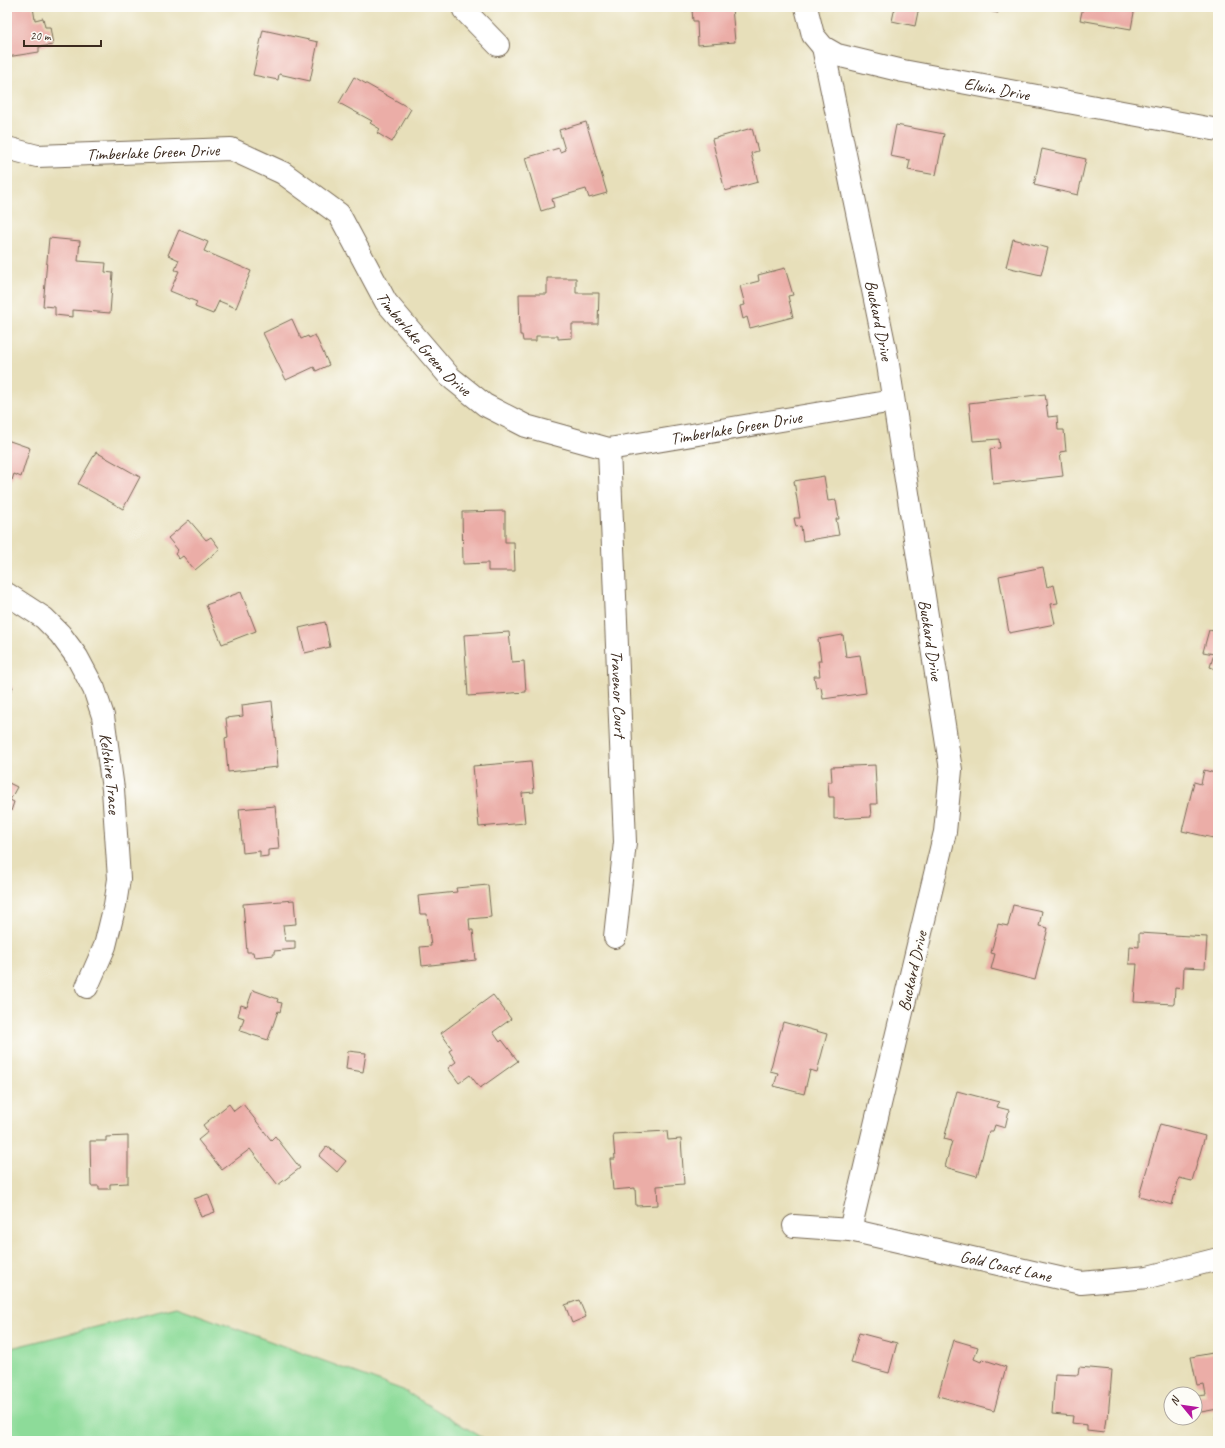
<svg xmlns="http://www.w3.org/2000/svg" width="1225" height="1448" viewBox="0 0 1225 1448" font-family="Caveat,sans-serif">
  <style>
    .green { fill: #8ddb99; stroke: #64825c }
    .building { fill: #ebada7 }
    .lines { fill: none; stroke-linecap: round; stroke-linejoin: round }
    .minor-casing { stroke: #776955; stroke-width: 24 }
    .minor { stroke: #fff; stroke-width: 22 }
    .labels { text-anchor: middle; stroke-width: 4; stroke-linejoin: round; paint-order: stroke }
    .street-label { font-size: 17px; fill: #3b2a1e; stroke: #fdfcf7 }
  </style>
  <rect width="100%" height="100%" fill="#fdfcf7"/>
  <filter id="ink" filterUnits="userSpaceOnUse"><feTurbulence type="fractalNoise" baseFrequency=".025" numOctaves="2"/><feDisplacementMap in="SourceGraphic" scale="8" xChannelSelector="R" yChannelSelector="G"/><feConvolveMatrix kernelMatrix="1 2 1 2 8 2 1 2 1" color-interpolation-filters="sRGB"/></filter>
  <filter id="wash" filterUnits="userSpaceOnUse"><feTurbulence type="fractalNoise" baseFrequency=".012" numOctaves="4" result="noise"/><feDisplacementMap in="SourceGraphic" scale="16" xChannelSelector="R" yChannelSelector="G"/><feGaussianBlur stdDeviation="0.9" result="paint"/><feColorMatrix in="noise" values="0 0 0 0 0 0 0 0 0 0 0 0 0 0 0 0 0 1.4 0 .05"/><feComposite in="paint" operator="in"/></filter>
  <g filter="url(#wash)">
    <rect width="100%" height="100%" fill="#e7dfba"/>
    <path class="green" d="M 177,1307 L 403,1390 L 488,1441 L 7,1441 L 7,1349 Z"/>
    <g id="blocks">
      <path class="building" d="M 7,7 L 33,7 L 35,20 L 43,18 L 45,27 L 50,27 L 53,45 L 39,47 L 39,52 L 7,57 Z
        M 682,7 L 732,7 L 735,42 L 698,45 L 697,21 L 693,21 L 692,10 L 682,11 Z
        M 895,7 L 919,7 L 915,26 L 892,21 Z
        M 970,7 L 999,7 L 998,13 Z
        M 1083,7 L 1135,7 L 1131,29 L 1080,20 Z
        M 263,30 L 318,42 L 310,81 L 279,74 L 278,80 L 253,75 Z
        M 354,77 L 411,109 L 392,142 L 377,133 L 380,129 L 370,123 L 372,121 L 339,103 Z
        M 586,122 L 607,193 L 589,198 L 586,189 L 552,199 L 554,207 L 541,211 L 525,158 L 559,148 L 560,152 L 565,150 L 559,130 Z
        M 896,125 L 944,134 L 936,175 L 908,170 L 910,160 L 890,156 Z
        M 752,128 L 758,151 L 751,153 L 758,182 L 725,191 L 712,139 Z
        M 1042,149 L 1086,159 L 1078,195 L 1034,185 Z
        M 179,230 L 208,242 L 204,251 L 251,271 L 236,308 L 219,301 L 213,314 L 195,307 L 197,302 L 170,291 L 179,271 L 175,270 L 179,260 L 168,255 Z
        M 49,238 L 80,241 L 78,261 L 106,263 L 105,272 L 113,273 L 110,313 L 73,310 L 73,317 L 55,315 L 55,307 L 43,306 Z
        M 1013,239 L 1048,248 L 1041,275 L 1006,267 Z
        M 785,268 L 793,295 L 788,296 L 793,317 L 750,328 L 747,317 L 743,319 L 740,306 L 745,305 L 740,286 L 759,281 L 758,275 Z
        M 547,278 L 576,278 L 576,293 L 599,293 L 598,324 L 572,324 L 572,338 L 558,339 L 558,336 L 536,336 L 536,341 L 523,341 L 522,335 L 520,335 L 519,294 L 547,294 Z
        M 292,319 L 301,339 L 308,336 L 309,338 L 315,335 L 329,365 L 316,371 L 314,367 L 286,380 L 263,333 Z
        M 1045,394 L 1048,417 L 1057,416 L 1058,430 L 1064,430 L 1066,451 L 1060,452 L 1063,476 L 993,484 L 990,449 L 1000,448 L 999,439 L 973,441 L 969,403 Z
        M 7,440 L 30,448 L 21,477 L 14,474 L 12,480 L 7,478 Z
        M 96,452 L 140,477 L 123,509 L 78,484 Z
        M 824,476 L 828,501 L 836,500 L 839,519 L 836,519 L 839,535 L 803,541 L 801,526 L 796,527 L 794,518 L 800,518 L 794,481 Z
        M 505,511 L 505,542 L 514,542 L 515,571 L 488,571 L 488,563 L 463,564 L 462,512 Z
        M 189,520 L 206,540 L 211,537 L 220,549 L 195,570 L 183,556 L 179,559 L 175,554 L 178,550 L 168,538 Z
        M 1043,567 L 1047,587 L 1054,585 L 1058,603 L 1051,604 L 1055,624 L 1009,633 L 999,576 Z
        M 241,592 L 256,631 L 222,644 L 206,605 Z
        M 325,622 L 330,647 L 305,653 L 299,628 Z
        M 1209,630 L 1218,632 L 1218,670 L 1210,667 L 1214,654 L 1203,652 Z
        M 509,632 L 512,662 L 524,661 L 526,692 L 468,696 L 464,635 Z
        M 843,635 L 846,657 L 860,655 L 866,693 L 823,699 L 821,687 L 816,688 L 814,676 L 820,676 L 818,661 L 821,661 L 818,639 Z
        M 7,684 L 13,687 L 7,697 Z
        M 272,701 L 278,767 L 228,772 L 225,738 L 228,737 L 226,718 L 243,716 L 242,705 Z
        M 531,761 L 534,792 L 522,793 L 525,823 L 479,827 L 473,766 Z
        M 875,765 L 877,804 L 870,804 L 871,817 L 834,819 L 834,797 L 829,797 L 828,782 L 832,782 L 831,767 Z
        M 1204,770 L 1218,774 L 1218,839 L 1182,831 L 1194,782 L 1201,784 Z
        M 7,782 L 17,787 L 10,800 L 14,802 L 11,811 L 7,809 Z
        M 275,806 L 279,849 L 268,850 L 268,856 L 260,857 L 260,851 L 243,853 L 239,809 Z
        M 488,885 L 491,917 L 469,919 L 470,930 L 473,930 L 476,960 L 422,966 L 420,947 L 431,946 L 427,914 L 420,914 L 418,896 L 457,892 L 456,888 Z
        M 294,900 L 296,924 L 283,925 L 285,941 L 295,941 L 295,949 L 274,951 L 274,955 L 254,957 L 253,952 L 247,952 L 243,904 Z
        M 1013,905 L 1042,911 L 1039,926 L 1048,928 L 1035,980 L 991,969 L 995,954 L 991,953 L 998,924 L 1008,926 Z
        M 1139,933 L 1207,937 L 1205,968 L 1184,967 L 1183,989 L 1175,988 L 1174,1004 L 1134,1002 L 1137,964 L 1129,964 L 1130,946 L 1139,947 Z
        M 253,990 L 278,999 L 277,1002 L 282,1003 L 280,1012 L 278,1011 L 268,1040 L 240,1031 L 244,1018 L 238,1016 L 241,1005 L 247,1007 Z
        M 493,995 L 511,1019 L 493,1032 L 500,1042 L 502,1040 L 518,1061 L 480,1088 L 470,1075 L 459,1083 L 448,1068 L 456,1062 L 449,1051 L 452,1049 L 441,1033 Z
        M 783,1022 L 827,1034 L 817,1072 L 810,1070 L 804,1094 L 774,1086 L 778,1073 L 770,1071 Z
        M 348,1051 L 366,1053 L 363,1072 L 346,1069 Z
        M 957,1091 L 999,1102 L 997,1107 L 1009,1110 L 1005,1128 L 995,1125 L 993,1131 L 989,1131 L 977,1176 L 945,1167 L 952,1141 L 944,1139 Z
        M 229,1104 L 234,1111 L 243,1104 L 271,1140 L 275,1136 L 300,1168 L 278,1185 L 250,1149 L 222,1170 L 198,1140 L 208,1132 L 203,1125 Z
        M 1160,1124 L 1205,1136 L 1192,1181 L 1179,1178 L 1172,1205 L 1139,1196 Z
        M 667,1131 L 668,1140 L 681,1139 L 684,1184 L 657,1186 L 658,1205 L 636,1206 L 635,1188 L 613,1190 L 610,1159 L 615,1159 L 613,1134 Z
        M 128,1136 L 128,1183 L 110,1184 L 110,1189 L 99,1189 L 99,1186 L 91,1186 L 90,1141 L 106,1141 L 106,1137 Z
        M 327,1146 L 346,1161 L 337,1172 L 319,1156 Z
        M 208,1194 L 215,1212 L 201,1217 L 194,1199 Z
        M 579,1300 L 586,1317 L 572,1323 L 565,1305 Z
        M 859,1333 L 897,1343 L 889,1373 L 851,1363 Z
        M 954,1340 L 978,1347 L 974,1359 L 981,1362 L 982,1359 L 1006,1367 L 994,1411 L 938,1396 Z
        M 1218,1352 L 1218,1409 L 1201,1412 L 1198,1396 L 1206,1395 L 1204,1384 L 1197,1385 L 1191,1357 Z
        M 1079,1367 L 1112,1370 L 1108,1418 L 1106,1418 L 1104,1433 L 1087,1431 L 1087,1425 L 1072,1423 L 1073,1416 L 1052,1414 L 1055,1374 L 1078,1375 Z
        M 1218,1416 L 1218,1426 L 1217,1426 L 1215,1417 Z"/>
    </g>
  </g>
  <g filter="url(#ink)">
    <use href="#blocks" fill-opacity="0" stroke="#776955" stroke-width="1"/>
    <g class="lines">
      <defs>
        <g id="minor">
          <path d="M 463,7 L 464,10 L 498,45"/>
          <path id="s1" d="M 806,7 L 813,35 L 823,47 L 837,55 L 903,71 L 1218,130"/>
          <path id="s2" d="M 823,47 L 887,358 L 951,770 L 945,832 L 850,1230"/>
          <path id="s3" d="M 7,148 L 37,156 L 231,149 L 283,173 L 339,214 L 386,302 L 450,377 L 485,405 L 526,426 L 609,449 L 893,401"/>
          <path id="s4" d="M 609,449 L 625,842 L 615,937"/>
          <path id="s5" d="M 7,594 L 44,618 L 60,634 L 77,657 L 94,689 L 103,716 L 113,789 L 119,879 L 115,905 L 105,946 L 87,987"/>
          <path id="s6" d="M 794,1226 L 850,1230 L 1081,1283 L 1148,1277 L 1218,1259"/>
        </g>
      </defs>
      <use href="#minor" class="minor-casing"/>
      <use href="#minor" class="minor"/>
    </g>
  </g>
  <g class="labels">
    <g class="street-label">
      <text dy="6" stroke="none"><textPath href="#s1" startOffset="224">Elwin Drive</textPath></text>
      <text dy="6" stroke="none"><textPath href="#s3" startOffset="147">Timberlake Green Drive</textPath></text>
      <text dy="6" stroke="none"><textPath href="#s2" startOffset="279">Buckard Drive</textPath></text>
      <text dy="6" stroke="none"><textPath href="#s3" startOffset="508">Timberlake Green Drive</textPath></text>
      <text dy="6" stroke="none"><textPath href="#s3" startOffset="856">Timberlake Green Drive</textPath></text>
      <text dy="6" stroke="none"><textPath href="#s2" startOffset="603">Buckard Drive</textPath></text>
      <text dy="6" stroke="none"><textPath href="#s4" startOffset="245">Travenor Court</textPath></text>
      <text dy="6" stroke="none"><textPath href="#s5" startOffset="218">Kelshire Trace</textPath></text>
      <text transform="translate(912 971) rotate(-77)" y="6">Buckard Drive</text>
      <text dy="6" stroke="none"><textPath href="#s6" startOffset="216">Gold Coast Lane</textPath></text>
    </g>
  </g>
  <rect width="1225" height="1448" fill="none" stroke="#fdfcf7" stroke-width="24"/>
  <g transform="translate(1183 1406) rotate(299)"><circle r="19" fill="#fdfcf7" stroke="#afa8a0"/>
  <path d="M0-3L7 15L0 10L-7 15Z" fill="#b5179e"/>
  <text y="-6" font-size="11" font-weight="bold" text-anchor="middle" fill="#3b2a1e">N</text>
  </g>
  <path d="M24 40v6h77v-6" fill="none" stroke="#3b2a1e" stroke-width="2"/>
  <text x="30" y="40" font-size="12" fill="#3b2a1e" stroke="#fdfcf7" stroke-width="3" paint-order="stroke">20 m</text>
</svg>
